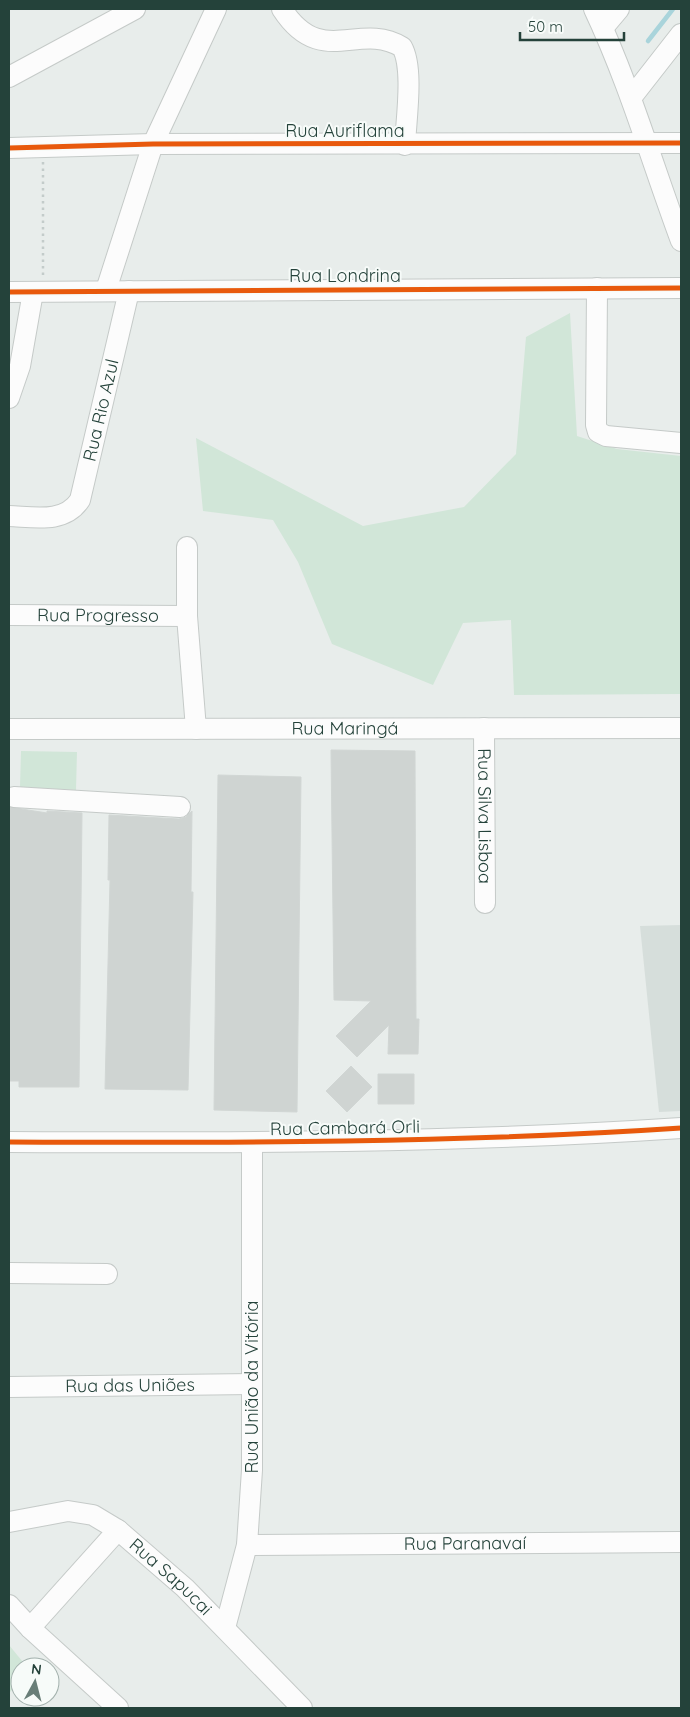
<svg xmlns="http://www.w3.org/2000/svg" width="690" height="1717" viewBox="0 0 690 1717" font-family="Quicksand,sans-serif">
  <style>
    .built { fill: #d6dedb }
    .green { fill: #d1e6d8 }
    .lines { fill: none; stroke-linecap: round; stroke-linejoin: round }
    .stream { stroke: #a9d4db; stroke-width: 4.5 }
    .building { fill: #cfd4d2; stroke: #d1d6d4 }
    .minor-casing { stroke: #c5cac8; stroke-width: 22 }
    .path { stroke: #c3ccca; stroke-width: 2.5; stroke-dasharray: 2.5 4; stroke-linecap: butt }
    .minor { stroke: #fcfcfc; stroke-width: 20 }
    .cycleway-casing { stroke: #f7fbf9; stroke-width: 8 }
    .cycleway { stroke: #e8590c; stroke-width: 5 }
    .labels { text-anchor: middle; stroke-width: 4; stroke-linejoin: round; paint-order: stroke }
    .street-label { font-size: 18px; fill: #24423a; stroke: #f7fbf9 }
  </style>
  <rect width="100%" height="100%" fill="#e8edeb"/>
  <path class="built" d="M 681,925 L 681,1111 L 659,1112 L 640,926 Z"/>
  <path class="green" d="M 570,313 L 577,436 L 617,449 L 681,456 L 681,694 L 514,695 L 511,620 L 463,623 L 433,685 L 332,644 L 298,562 L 273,520 L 203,511 L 196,438 L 363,526 L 464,507 L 516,454 L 526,337 Z
    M 21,751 L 77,752 L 76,790 L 20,787 Z
    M 9,1645 L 27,1667 L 20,1667 L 20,1682 L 9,1693 Z"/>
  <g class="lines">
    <path class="stream" d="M 648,41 L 673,9"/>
  </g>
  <path class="building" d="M 331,750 L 415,751 L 416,1019 L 419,1019 L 418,1054 L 388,1054 L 389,1025 L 357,1057 L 336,1036 L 371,1001 L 334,1000 Z
    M 218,775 L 301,777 L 297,1112 L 214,1110 Z
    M 9,807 L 47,813 L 47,811 L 82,813 L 79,1087 L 19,1087 L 19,1081 L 9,1081 Z
    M 192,811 L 191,892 L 193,892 L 188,1090 L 105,1089 L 110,880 L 108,880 L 109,815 L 179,819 L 186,817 Z
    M 351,1066 L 372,1087 L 347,1112 L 326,1091 Z
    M 378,1074 L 414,1074 L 414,1104 L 378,1104 Z"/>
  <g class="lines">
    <defs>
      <g id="minor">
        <path d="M 282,9 C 321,69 358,21 402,47 C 414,68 406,120 405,145"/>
        <path d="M 594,9 C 629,83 652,163 681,241"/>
        <path d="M 603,28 L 619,9"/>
        <path d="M 9,77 L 135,9"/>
        <path d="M 631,98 L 681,34"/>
        <path d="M 9,148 L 153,144 L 681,143"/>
        <path d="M 597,288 L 596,425 L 598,432 L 606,436 L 681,443"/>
        <path d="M 106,290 L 153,144 L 216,9"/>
        <path d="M 9,292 L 681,288"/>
        <path d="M 9,398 L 20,366 L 33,292"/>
        <path id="s1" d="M 9,516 C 34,517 64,524 80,500 L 129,291"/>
        <path d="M 187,547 L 187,616 L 196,729"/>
        <path id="s2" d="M 9,615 L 187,616"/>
        <path id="s3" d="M 484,728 L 485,903"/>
        <path id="s4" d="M 9,729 L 681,728"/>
        <path d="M 14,797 L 180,807"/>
        <path d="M 9,1142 C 233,1143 457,1143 681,1128"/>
        <path d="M 9,1273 L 107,1274"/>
        <path id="s5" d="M 9,1387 L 252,1384"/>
        <path id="s6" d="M 9,1522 L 68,1511 L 93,1515 L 118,1530 L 185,1588 L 302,1708"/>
        <path id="s7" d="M 247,1545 L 681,1542"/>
        <path d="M 9,1605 L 30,1628 L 118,1708"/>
        <path d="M 30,1628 L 118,1530"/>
        <path id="s8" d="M 225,1628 L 247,1545 L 252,1470 L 252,1143"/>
      </g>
    </defs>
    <use href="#minor" class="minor-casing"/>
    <path class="path" d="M 43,162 L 43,277"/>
    <use href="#minor" class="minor"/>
    <defs>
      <path id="cycleway" d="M 9,148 L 153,144 L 681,143
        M 9,292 L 681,288
        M 9,1142 C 233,1143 457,1143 681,1128"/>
    </defs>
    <use href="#cycleway" class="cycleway-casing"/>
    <use href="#cycleway" class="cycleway"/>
  </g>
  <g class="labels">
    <g class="street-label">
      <text x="345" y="137">Rua Auriflama</text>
      <text x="345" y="282">Rua Londrina</text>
      <text dy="6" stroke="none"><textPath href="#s1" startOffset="169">Rua Rio Azul</textPath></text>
      <text dy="6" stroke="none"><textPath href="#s2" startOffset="89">Rua Progresso</textPath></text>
      <text dy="6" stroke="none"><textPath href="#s4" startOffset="336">Rua Maringá</textPath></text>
      <text dy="6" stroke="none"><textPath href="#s3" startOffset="88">Rua Silva Lisboa</textPath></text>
      <text transform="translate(345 1128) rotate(-1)" y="6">Rua Cambará Orli</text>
      <text dy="6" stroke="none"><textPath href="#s5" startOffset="121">Rua das Uniões</textPath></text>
      <text dy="6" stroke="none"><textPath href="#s8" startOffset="244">Rua União da Vitória</textPath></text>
      <text dy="6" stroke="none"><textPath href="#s7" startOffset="218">Rua Paranavaí</textPath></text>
      <text dy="6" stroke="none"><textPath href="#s6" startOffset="185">Rua Sapucai</textPath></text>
    </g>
  </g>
  <rect width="690" height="1717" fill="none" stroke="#24423a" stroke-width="20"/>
  <g transform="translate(35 1682) rotate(7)"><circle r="24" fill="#f7fbf9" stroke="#a3b1ad"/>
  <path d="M0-4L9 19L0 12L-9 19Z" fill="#697e78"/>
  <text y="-8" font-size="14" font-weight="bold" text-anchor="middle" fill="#24423a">N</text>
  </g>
  <path d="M520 32v8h104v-8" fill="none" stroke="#24423a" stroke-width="2.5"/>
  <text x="528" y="32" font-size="15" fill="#24423a" stroke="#f7fbf9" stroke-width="4" paint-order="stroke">50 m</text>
</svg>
